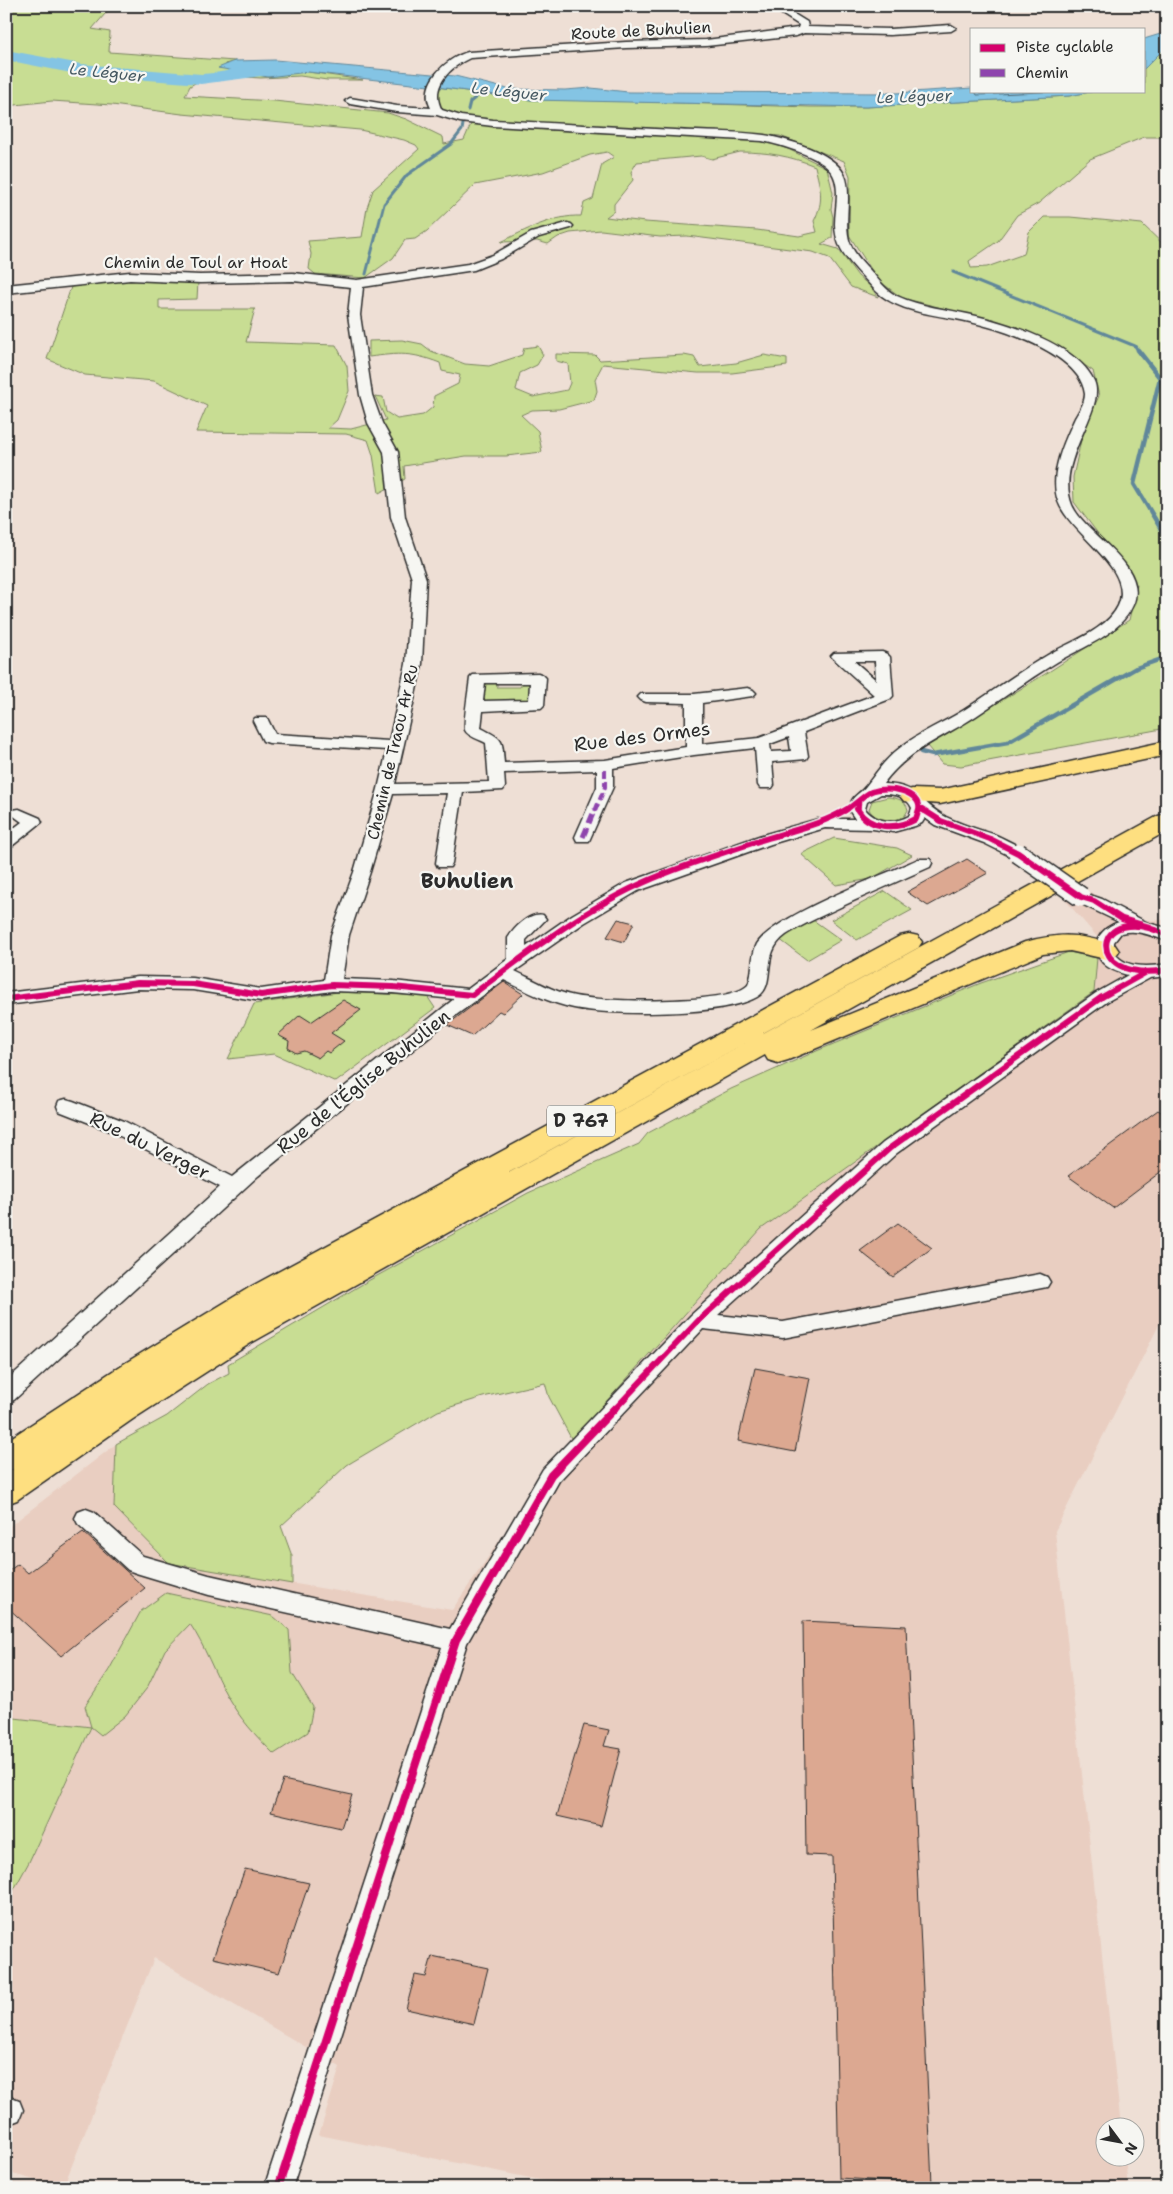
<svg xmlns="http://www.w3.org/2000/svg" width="1173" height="2194" viewBox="0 0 1173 2194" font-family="'Shantell Sans',sans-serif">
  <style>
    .built { fill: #e9cec1 }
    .green { fill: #c8dd93; stroke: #7a845f; fill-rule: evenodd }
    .water { fill: #84c4e4; stroke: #60879a }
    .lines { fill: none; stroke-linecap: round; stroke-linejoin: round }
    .shore { stroke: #4f6875; stroke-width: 1 }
    .stream-far1 { stroke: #60879a; stroke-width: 3 }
    .stream { stroke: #60879a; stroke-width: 4.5 }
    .river { fill: #84c4e4; fill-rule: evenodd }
    .building { fill: #dca891; stroke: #2b2b2b }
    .street-casing { stroke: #2b2b2b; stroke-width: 3 }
    .highway-casing { stroke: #2b2b2b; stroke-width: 3 }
    .street { fill: #f6f6f2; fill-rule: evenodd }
    .highway { fill: #fedf80; fill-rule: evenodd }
    .street-bridge-casing { stroke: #2b2b2b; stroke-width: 22; stroke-linecap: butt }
    .street-bridge { stroke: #f6f6f2; stroke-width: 19 }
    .quiet-far1 { stroke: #8e44ad; stroke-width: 4; stroke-dasharray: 8 4; stroke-linecap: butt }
    .quiet { stroke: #8e44ad; stroke-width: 5; stroke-dasharray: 10 5; stroke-linecap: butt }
    .cycleway-far2-casing { stroke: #f6f6f2; stroke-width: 8 }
    .cycleway-far1-casing { stroke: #f6f6f2; stroke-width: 9 }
    .cycleway-casing { stroke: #f6f6f2; stroke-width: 11 }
    .cycleway-far2 { stroke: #d6006c; stroke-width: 5 }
    .cycleway-far1 { stroke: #d6006c; stroke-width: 6 }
    .cycleway { stroke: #d6006c; stroke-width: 8 }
    .labels { text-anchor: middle; stroke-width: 4.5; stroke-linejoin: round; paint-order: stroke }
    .far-street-label { font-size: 16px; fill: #2b2b2b; stroke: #f6f6f2 }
    .far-water-label { font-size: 16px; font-style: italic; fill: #465962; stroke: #f6f6f2 }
    .shield { fill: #f6f6f2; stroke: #686867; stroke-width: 1 }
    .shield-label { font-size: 18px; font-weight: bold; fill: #2b2b2b }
    .street-label { font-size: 19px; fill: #2b2b2b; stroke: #f6f6f2 }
    .quarter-label { font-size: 21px; font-weight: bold; fill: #2b2b2b; stroke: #f6f6f2 }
  </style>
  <rect width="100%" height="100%" fill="#eedfd5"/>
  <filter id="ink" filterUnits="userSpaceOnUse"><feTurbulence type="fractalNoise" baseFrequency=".02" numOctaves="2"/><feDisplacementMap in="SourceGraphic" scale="10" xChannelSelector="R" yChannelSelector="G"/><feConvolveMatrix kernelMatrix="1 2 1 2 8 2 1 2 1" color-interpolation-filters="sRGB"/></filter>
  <g filter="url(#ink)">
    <path class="built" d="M 1087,890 L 1127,916 L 1144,920 L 1167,920 L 1167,1309 L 1055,1531 L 1121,2126 L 1106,2126 L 1106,2156 L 1125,2157 L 1128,2188 L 580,2188 L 319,2135 L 340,2067 L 154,1958 L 63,2188 L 6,2172 L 6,1904 L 29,1862 L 91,1727 L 6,1717 L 6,1529 L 116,1444 L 114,1507 L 169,1563 L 452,1610 L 553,1462 L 761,1229 L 1094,992 L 1098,938 L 1066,901 Z"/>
    <path class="green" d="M 6,6 L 112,6 L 92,29 L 110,32 L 109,52 L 235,61 L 225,64 L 308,72 L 363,80 L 327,80 L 300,76 L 261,78 L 209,75 L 190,86 L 185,96 L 274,101 L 388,113 L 406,119 L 443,137 L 444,144 L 464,140 L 471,124 L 529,129 L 766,141 L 788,149 L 827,168 L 833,193 L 831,209 L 833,217 L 832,238 L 821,244 L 838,249 L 858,276 L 870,286 L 878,297 L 851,287 L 829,258 L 813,252 L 687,236 L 660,237 L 601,230 L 570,233 L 558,237 L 548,244 L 537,241 L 501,242 C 525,230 554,215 581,216 L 584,203 L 593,199 L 602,164 L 614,157 L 607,152 L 590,155 L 543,172 L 475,185 L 427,231 L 415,239 L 405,240 L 393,258 L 365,278 L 315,274 L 309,269 L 311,254 L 308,241 L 362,237 L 367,208 L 373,190 L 419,149 L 416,145 L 404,140 L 360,130 L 182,114 L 112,105 L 52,101 L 6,106 ZM 740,152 C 768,152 790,156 815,166 C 820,189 825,199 814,221 L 817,232 L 799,236 L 757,230 L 645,222 L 606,217 L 614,211 L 614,204 L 633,180 L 631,172 L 637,162 L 701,156 L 712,159 Z
      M 1167,46 L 1167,137 L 1144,137 L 1090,159 L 1039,203 L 1017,215 L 998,241 L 969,261 L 971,268 L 987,267 L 1024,254 L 1029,232 L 1044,217 L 1070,217 L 1142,224 L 1167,248 L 1167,728 L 961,766 L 942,764 L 927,746 L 1050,671 L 1129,620 L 1137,585 L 1074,502 L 1073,477 L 1083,431 L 1099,396 L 1093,371 L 1057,346 L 986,319 L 902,298 L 878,280 L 849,235 L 850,176 L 844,161 L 780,136 L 758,134 L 479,120 L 449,114 L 439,108 L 437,87 L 531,100 L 582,100 L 810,107 L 866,107 L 1069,96 L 1095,91 L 1144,91 L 1144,69 Z
      M 143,280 L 198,282 L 197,299 L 159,300 L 159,309 L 255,309 L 246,342 L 336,345 L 347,366 L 349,391 L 337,420 L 328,428 L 351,429 L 386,420 L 375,396 L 383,397 L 386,412 L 397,419 L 423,415 L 433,407 L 434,396 L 458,384 L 460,375 L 442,371 L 440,363 C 411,352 400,353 369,357 L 369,341 L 402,340 L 422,344 L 431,351 L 465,364 L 489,366 L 522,355 L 524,348 L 538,346 L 543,355 L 537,365 L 520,373 L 516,390 L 533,397 L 567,390 L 570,383 L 568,364 L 556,361 L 556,354 L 595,355 L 600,360 L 684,355 L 694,357 L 700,367 L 736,363 L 764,355 L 787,359 L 787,366 L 732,373 L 698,373 L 603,364 L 595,379 L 597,391 L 594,400 L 559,409 L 532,410 L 521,415 L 538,431 L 542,452 L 506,456 L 466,456 L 404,466 L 405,479 L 379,493 L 373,455 L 368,440 L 346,434 L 196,432 L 207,406 L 154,381 L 85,375 L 47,359 L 71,287 L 110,281 Z
      M 497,680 L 497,687 L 520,687 L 524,681 L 531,685 L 530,700 L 528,701 L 487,702 L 482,699 L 483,684 Z
      M 888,797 C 897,798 906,800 908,810 L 904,817 C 892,823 875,822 869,809 L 872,801 Z
      M 834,838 L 897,848 L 912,855 L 871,879 L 836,885 L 801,854 Z
      M 885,891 L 912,910 L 857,940 L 831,920 Z
      M 813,920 L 841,940 L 807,960 L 779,939 Z
      M 1069,952 L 1097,958 L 1094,992 L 761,1229 L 572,1440 L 549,1397 L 545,1383 L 483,1397 L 438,1411 L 347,1465 L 281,1526 L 292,1556 L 292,1584 L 169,1563 L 114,1507 L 116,1444 L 167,1416 L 208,1384 L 229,1373 L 228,1364 L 366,1282 L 528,1193 L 639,1144 L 648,1133 L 731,1089 L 819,1050 L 981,983 Z
      M 338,992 L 427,996 L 435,1008 L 336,1082 L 274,1054 L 228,1059 L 254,1004 Z
      M 166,1593 L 273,1616 L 289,1630 L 292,1673 L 313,1707 L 308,1732 L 274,1754 C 256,1736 240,1719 227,1696 C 214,1673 205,1646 190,1624 L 165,1650 L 147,1688 L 125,1716 L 101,1735 L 91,1727 L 29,1862 L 6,1904 L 6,1717 L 91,1727 L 85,1706 L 109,1670 L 141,1611 Z"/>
    <path class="water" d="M 1167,32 L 1167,46 L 1144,69 L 1144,39 Z
      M 275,60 L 455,76 L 508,89 L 565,90 L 591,88 L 628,92 L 896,93 L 972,88 L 972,91 L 1095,91 L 1069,96 L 866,107 L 531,100 L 437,87 L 308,72 L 268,77 L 218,68 L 235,61 Z"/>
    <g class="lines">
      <path class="shore" d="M 260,65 L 278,65 L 280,68 L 268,71 L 259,70 Z
        M 975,91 L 977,95 L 1061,91"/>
      <path class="stream-far1" d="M 468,110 L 470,102 L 485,90
        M 953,272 L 1135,346 L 1139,352
        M 366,274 L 384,204 L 407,175 L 451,144 L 462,130 L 463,124"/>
      <path class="stream" d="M 1138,350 L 1160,378 L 1134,484 L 1167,539
        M 921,752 L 933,755 L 1008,742 L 1136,668 L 1167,657"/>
      <path class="river" d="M 6,50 L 81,64 L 201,74 C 233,74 268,55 299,63 L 302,67 L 299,71 L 293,72 L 201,84 L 81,75 L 6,60 Z"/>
    </g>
    <path class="building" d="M 967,859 L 988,873 L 928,906 L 907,892 Z
      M 618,919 L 634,923 L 624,942 L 607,937 Z
      M 504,982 L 523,994 L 503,1013 L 499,1011 L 472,1036 L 447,1025 Z
      M 343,1000 L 361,1010 L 331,1033 L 344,1041 L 329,1053 L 326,1051 L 318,1058 L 304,1051 L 296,1053 L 288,1048 L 289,1041 L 278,1035 L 300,1015 L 311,1022 Z
      M 1158,1110 L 1167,1116 L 1167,1167 L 1113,1208 L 1068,1176 Z
      M 898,1223 L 932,1248 L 893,1277 L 860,1251 Z
      M 755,1368 L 810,1378 L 795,1452 L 738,1441 Z
      M 83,1532 L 145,1588 L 61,1656 L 6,1606 L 6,1573 L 18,1564 L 28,1573 Z
      M 803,1621 L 906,1626 L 932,2184 L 839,2178 L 832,1856 L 806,1855 Z
      M 584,1725 L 609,1730 L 604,1746 L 621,1749 L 601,1826 L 557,1816 Z
      M 283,1780 L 352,1795 L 341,1828 L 271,1812 Z
      M 245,1869 L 309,1883 L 279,1973 L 213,1958 Z
      M 432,1956 L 488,1968 L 474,2024 L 406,2009 L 415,1975 L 426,1977 Z"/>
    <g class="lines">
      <defs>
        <path id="street" d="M 769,6 L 781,6 L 807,22 L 808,27 L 890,29 L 951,25 L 956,28 L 951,31 L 890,35 L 804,33 L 796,36 L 706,46 L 626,48 L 470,58 C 450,67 429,87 442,110 L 461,116 L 493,120 C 553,123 614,127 674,130 C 703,132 735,131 764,135 C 787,139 833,152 844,174 C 848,181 848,191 848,199 C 847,234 843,243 869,269 C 878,279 885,290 897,296 C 921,307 947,309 972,315 C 1008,323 1078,345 1094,381 C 1107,410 1054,460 1072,505 C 1085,535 1150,565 1133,605 C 1120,635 1082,647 1057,662 C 1029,679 1003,698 976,716 C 941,739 909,749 883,784 C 921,785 918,802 946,817 C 960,824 977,829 993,834 C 1003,838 1014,844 1024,849 L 1026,853 L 1024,857 L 1012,857 L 984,843 L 935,825 L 925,818 L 922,823 L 915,826 L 893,832 L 873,829 L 825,828 L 771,844 L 638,891 L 584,923 L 515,971 C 534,980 554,992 575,996 C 603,1002 730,1005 748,985 C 754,972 750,957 757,944 C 774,916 884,875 918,859 L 930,859 L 932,863 L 930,867 C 897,882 863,896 830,912 C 815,919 800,926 786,935 C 759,954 778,985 757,997 C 725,1016 611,1016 574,1008 C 549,1003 526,991 504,980 L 448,1021 L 258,1176 L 14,1400 L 6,1402 L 6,1381 L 220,1187 L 110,1131 L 59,1111 L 57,1106 L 59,1101 L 66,1099 L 73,1101 L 124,1121 L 232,1177 L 454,999 L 393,993 L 332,991 L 261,1001 L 193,990 L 138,989 L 6,1005 L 6,993 L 138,977 L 193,978 L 261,989 L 324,980 L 331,935 L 354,872 L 378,789 L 387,750 L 269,743 L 263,741 L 253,721 L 255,718 L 267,718 L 275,734 L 389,741 L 406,664 L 412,579 L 391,517 L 384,452 L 368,423 L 360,395 L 348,315 L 351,287 L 293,281 L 200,283 L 130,280 L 6,293 L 6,285 L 130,272 L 200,275 L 293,273 L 357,280 L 468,264 L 493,255 L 531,233 L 567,223 L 571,224 L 573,226 L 571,228 L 539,237 L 501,259 L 474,270 L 363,287 L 360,315 L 372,395 L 382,423 L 398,452 L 405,517 L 426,579 L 422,664 L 395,784 L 489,782 L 486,743 C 481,740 467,736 465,730 C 463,723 469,688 470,678 L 473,675 L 538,673 L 543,675 L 546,678 L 544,705 L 541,708 L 483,711 L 481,728 C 504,740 502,738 504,763 L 605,760 L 686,747 L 686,703 L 646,702 L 641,700 L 638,697 L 641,694 L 694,694 L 748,688 L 753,690 L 756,693 L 753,696 L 702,703 L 702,744 L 759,738 L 874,695 L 834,659 L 831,656 L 834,653 L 882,652 L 887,654 L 890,657 L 893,696 L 890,699 L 804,732 L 808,756 L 806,759 L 772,762 L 774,785 L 772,788 L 760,788 L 758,785 L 755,748 L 694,755 L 613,768 L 613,787 L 589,841 L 577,841 L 575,837 L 597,787 L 597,770 L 504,773 L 505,787 L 503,790 L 463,792 L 452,863 L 450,867 L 438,867 L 436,863 L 447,793 L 393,794 L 370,872 L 349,935 L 342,979 L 393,981 L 468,989 L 508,959 L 508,938 C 515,927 530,912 543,915 L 546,919 L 526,940 L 526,947 L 572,915 L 626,883 L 759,836 L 818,819 L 855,819 L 849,810 C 852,794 857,797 866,786 C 877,772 886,758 901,747 C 920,732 943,723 964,710 C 991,693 1018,672 1046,656 C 1069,642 1106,631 1118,606 C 1136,567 1066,533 1057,498 C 1050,471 1064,442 1075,418 C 1079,411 1085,403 1085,394 C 1084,387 1081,380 1077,375 C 1055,346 996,327 961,320 C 936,315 903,312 882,296 C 875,291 870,284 864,278 C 849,261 835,248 835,224 C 835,209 841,187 832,173 C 821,156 781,145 762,141 L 493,126 L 460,122 L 437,115 L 397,112 L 350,104 L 345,101 L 350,98 L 397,106 L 431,108 C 418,84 446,58 468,52 L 626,42 L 706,40 L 798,28 L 799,25 ZM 854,661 L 875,661 L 876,680 ZM 485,683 L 530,683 L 529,700 L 483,701 ZM 789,737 L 791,751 L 771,752 L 770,744 ZM 881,794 C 894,794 906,795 912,808 L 909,816 C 894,824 877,823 865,809 L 867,802 Z
          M 19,809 L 40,818 L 42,822 L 12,846 L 6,847 L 6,834 L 22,822 L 11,814 L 13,810 Z
          M 1081,892 L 1102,899 L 1148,923 L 1167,928 L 1167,941 C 1151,936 1138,929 1121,933 L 1114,942 L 1114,952 C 1124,969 1150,967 1167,964 L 1167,976 L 1150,978 L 1108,1001 L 897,1153 L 718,1315 L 783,1322 L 1040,1274 L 1047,1277 L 1050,1282 L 1047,1287 L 783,1338 L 703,1329 L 559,1481 L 467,1643 L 292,2188 L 264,2188 L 442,1647 L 209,1595 L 136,1573 L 128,1570 L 78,1524 L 75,1518 L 78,1512 L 86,1509 L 94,1512 L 143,1556 L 209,1575 L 450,1629 L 543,1469 L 691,1315 L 883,1143 L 1096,993 L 1128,975 C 1120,973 1110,970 1103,963 C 1088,946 1100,928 1119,922 L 1075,901 L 1072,897 L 1075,893 Z
          M 9,2096 L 19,2100 L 23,2110 L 19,2120 L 6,2125 L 6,2097 Z"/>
        <path id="highway" d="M 1167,741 L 1167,755 L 940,804 L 904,801 L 900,796 L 904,791 L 912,789 L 940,790 Z
          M 1167,814 L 1167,831 L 811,1030 L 1025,942 C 1063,932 1078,934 1115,945 L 1119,951 L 1115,957 L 1106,959 L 1070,951 L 1043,954 L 788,1060 L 778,1063 L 768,1060 L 765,1055 L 251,1343 L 133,1419 L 17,1500 L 6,1504 L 6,1473 L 13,1469 L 6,1471 L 6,1441 L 122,1365 L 252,1286 L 900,936 L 909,934 L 918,936 L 922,942 L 918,948 L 266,1306 L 1158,816 Z"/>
      </defs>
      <use href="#street" class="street-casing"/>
      <use href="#highway" class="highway-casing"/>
      <use href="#street" class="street"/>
      <use href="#highway" class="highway"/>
      <defs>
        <path id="street-bridge" d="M 1018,853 L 1081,897"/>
      </defs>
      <use href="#street-bridge" class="street-bridge-casing"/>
      <use href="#street-bridge" class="street-bridge"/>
      <path class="quiet-far1" d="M 595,811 L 605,787 L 605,765"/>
      <path class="quiet" d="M 583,837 L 595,809"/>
      <defs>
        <path id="cycleway-far2" d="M 920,808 L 924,811
          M 845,811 L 859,800
          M 858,811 L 859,800 C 863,797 868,792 873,791 C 887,786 921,790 919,811"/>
        <path id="cycleway-far1" d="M 857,809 C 870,830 896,830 916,819 L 919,809
          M 922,809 L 941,821 L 990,839 L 1018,853 L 1081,897 L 1094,901 L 1122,919 L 1149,927
          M 1167,935 C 1091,898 1081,985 1167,970
          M 6,999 L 138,983 L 193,984 L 261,995 L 332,985 L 393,987 L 472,995 C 533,949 592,902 664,874 C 697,861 731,850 765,839 C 793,830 821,825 847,809
          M 613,1411 L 698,1321 L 890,1148 L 1102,997 L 1145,973"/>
        <path id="cycleway" d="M 278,2188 L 456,1640 L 551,1475 L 614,1409"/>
      </defs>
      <use href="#cycleway-far2" class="cycleway-far2-casing"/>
      <use href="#cycleway-far1" class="cycleway-far1-casing"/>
      <use href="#cycleway" class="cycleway-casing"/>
      <use href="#cycleway-far2" class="cycleway-far2"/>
      <use href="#cycleway-far1" class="cycleway-far1"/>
      <use href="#cycleway" class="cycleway"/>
    </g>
  </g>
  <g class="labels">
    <g class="far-street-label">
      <text transform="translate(641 30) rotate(-3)" y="6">Route de Buhulien</text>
      <text x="196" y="268">Chemin de Toul ar Hoat</text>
      <text transform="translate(392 752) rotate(-77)" y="6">Chemin de Traou Ar Ru</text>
    </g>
    <g class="far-water-label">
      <text transform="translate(107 72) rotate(6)" y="6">Le Léguer</text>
      <text transform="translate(509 91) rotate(6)" y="6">Le Léguer</text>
      <text transform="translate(914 96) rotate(-2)" y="6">Le Léguer</text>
    </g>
    <rect class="shield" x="547" y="1105.5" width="68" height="31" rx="4"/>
    <g class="shield-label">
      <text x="581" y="1127">D 767</text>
    </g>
    <g class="street-label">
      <text transform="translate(642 736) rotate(-7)" y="7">Rue des Ormes</text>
      <text transform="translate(363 1081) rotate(-39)" y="7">Rue de l'Église Buhulien</text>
      <text transform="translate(150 1145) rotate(26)" y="7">Rue du Verger</text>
    </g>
    <g class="quarter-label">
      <text x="467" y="888">Buhulien</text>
    </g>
  </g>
  <rect width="1173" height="2194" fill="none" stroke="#f6f6f2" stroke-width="25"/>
  <rect x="12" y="12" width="1148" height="2169" fill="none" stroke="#2b2b2b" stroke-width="2" filter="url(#ink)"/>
  <rect x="970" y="28" width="175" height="65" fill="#f6f6f2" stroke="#a5a5a2"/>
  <rect x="980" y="44" width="25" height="8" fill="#d6006c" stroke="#a5a5a2"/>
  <text x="1016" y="52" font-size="15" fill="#2b2b2b">Piste cyclable</text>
  <rect x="980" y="69" width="25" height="8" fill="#8e44ad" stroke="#a5a5a2"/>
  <text x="1016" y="78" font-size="15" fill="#2b2b2b">Chemin</text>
  <g transform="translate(1120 2142) rotate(122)"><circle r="24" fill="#f6f6f2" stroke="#a5a5a2"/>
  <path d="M0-4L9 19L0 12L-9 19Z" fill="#2b2b2b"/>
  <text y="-8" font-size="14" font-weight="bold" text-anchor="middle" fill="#2b2b2b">N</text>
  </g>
</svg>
